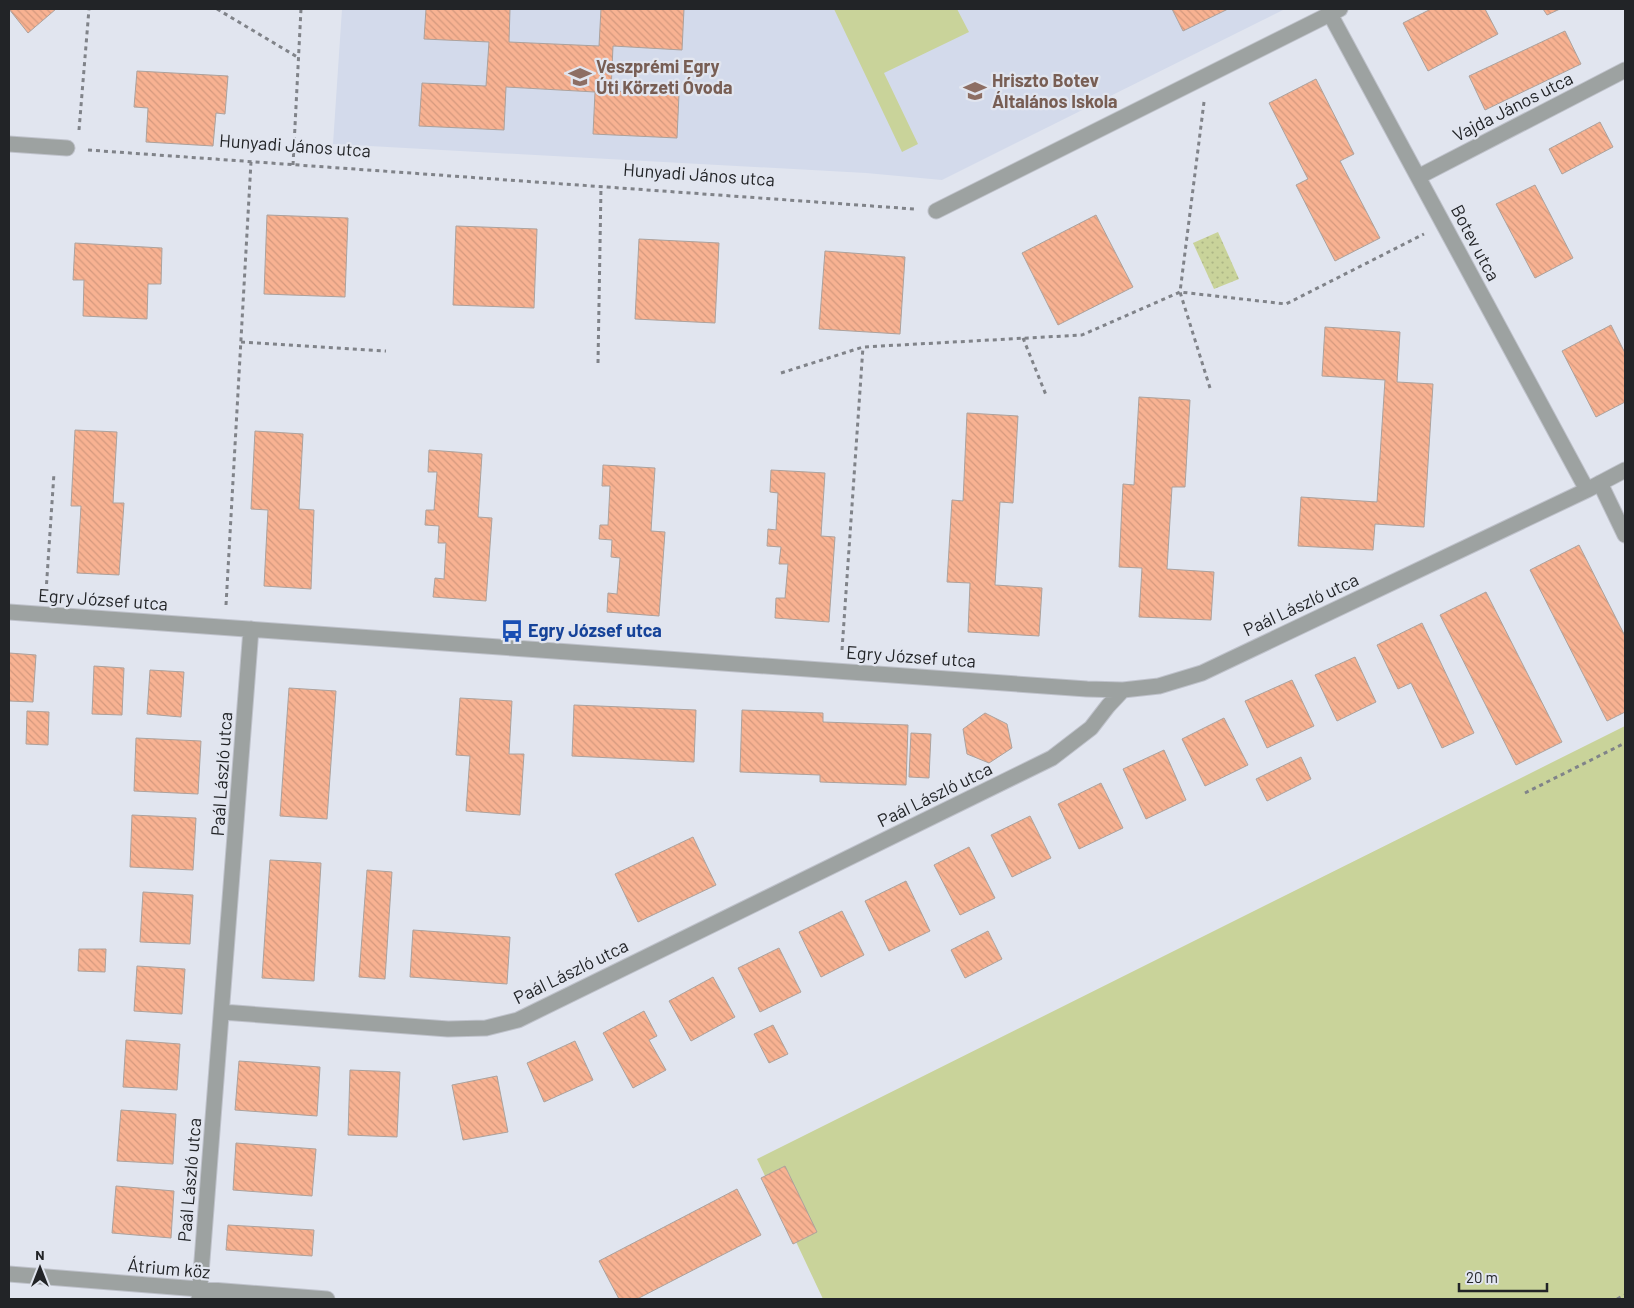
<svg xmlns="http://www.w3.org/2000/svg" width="1634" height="1308" viewBox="0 0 1634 1308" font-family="Barlow,sans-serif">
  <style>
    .built { fill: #d3daeb }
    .green { fill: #c9d39a }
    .park { fill: url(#park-dots) }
    .building { fill: url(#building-back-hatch); stroke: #aca29d }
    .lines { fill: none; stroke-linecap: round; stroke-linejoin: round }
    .minor-casing { stroke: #bfc2cb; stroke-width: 17 }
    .path { stroke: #808389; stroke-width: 3; stroke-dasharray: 4 4; stroke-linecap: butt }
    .minor { stroke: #9da2a1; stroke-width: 15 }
    .labels { text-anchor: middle; stroke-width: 4.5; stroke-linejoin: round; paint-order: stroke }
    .education-label { font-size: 18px; font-weight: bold; fill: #785e54; stroke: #e1e5ef; text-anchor: start }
    .street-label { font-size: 18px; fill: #222427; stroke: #e1e5ef }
    .transit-label { font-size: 18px; font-weight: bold; fill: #164399; stroke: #e1e5ef; text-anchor: start }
  </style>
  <defs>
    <pattern id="park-dots" width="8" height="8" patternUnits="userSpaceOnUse" patternTransform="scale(1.25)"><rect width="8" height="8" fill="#c9d39a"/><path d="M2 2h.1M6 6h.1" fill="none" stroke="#acb585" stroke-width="1.8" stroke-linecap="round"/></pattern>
    <pattern id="building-back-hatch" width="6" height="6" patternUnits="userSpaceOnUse" patternTransform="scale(1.25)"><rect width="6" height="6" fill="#f8b292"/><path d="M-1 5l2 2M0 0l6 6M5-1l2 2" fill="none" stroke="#d4997e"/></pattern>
  </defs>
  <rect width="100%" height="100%" fill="#e1e5ef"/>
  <path class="built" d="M 342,9 L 1285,9 L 942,180 L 866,173 L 333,144 Z"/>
  <path class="green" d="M 834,9 L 957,9 L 969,32 L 884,73 L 918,144 L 902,152 Z
    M 1625,726 L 1625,1299 L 823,1299 L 757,1159 Z"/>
  <path class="park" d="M 1218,232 L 1239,279 L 1214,289 L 1193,243 Z"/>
  <path class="building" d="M 9,9 L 56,9 L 28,33 Z
    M 426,9 L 510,9 L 509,42 L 599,46 L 601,9 L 684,9 L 682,50 L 613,46 L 611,91 L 679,94 L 677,138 L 593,134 L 595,92 L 506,87 L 504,130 L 419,126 L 422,83 L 486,86 L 489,42 L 424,39 Z
    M 1172,9 L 1228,9 L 1183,31 Z
    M 1431,9 L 1485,9 L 1498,34 L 1428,71 L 1403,23 Z
    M 1543,9 L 1560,9 L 1547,15 Z
    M 1565,31 L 1581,64 L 1485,110 L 1469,76 Z
    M 137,71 L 228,76 L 225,114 L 216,113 L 213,146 L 146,142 L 148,108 L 134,107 Z
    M 1316,79 L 1354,154 L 1340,161 L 1380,238 L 1335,261 L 1296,185 L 1308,179 L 1269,103 Z
    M 1600,122 L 1613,147 L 1562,174 L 1549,149 Z
    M 1535,185 L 1573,258 L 1535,278 L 1496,204 Z
    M 267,215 L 348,218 L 345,297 L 264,294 Z
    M 1096,215 L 1133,287 L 1058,325 L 1022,253 Z
    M 456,226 L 537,229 L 534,308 L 453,305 Z
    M 639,239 L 719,243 L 715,323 L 635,319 Z
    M 75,243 L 162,248 L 161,284 L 148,284 L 147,319 L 83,316 L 84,280 L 73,280 Z
    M 825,251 L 905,257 L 900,334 L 819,329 Z
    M 1611,325 L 1625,353 L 1625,402 L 1596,417 L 1562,351 Z
    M 1325,327 L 1400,332 L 1397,382 L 1433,384 L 1424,527 L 1375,524 L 1373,550 L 1298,546 L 1301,497 L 1377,502 L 1385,380 L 1322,376 Z
    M 1139,397 L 1190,400 L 1185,487 L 1172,487 L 1167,569 L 1214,572 L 1211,620 L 1139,617 L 1142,568 L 1119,567 L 1123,484 L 1134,485 Z
    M 967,413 L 1018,416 L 1013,503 L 1000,502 L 995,585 L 1042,588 L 1039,636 L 968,632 L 970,583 L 947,582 L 952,500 L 963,501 Z
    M 75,430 L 117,432 L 113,503 L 124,503 L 119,575 L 77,573 L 81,506 L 71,506 Z
    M 255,431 L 303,434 L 299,509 L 314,510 L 311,589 L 264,586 L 268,510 L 251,509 Z
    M 429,450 L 482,454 L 478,517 L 492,518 L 486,601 L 433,597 L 435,578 L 444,579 L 446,543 L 438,543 L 439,526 L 425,525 L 426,510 L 434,510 L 437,472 L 428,472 Z
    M 603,465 L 655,468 L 651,531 L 665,532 L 659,616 L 607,612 L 608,593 L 617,594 L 620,558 L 611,557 L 612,540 L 599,539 L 600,525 L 608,525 L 610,486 L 602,486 Z
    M 771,470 L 825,473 L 821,536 L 835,537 L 829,622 L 775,618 L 776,598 L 785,598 L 788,564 L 779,564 L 781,547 L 767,546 L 768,529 L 776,530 L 778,493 L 770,492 Z
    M 1579,545 L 1625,636 L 1625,712 L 1607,721 L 1530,570 Z
    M 1486,592 L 1562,742 L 1516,765 L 1440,615 Z
    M 1422,623 L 1474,733 L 1442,748 L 1411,683 L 1398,689 L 1377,645 Z
    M 9,653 L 36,655 L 33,702 L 9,701 Z
    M 1355,657 L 1376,702 L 1337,721 L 1315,675 Z
    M 94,666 L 124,668 L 122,715 L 92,714 Z
    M 150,670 L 184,672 L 181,717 L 147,714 Z
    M 1292,680 L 1314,726 L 1267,748 L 1245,701 Z
    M 289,688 L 336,691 L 327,819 L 280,816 Z
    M 460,698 L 512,701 L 509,754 L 524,754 L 520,815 L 466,811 L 470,756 L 456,755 Z
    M 574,705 L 696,710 L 694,762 L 572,756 Z
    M 742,710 L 823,713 L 823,722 L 908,725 L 906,785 L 820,782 L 820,775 L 740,772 Z
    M 27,711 L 49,712 L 48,745 L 26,744 Z
    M 985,713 L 1007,724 L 1012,748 L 989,763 L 967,754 L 963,729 Z
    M 1224,718 L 1248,765 L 1205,786 L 1182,739 Z
    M 911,733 L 931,734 L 929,778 L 909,777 Z
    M 136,738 L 201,741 L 198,794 L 134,791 Z
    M 1164,750 L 1186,800 L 1146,819 L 1123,769 Z
    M 1301,757 L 1311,779 L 1267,801 L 1256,779 Z
    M 1101,783 L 1123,828 L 1079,849 L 1058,804 Z
    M 132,815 L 196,818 L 193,870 L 130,867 Z
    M 1030,816 L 1051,858 L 1012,877 L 991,835 Z
    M 693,837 L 716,885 L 638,922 L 615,874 Z
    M 969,847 L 995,898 L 960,915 L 934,865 Z
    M 270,860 L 321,863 L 314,981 L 262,978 Z
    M 367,870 L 392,872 L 385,979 L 359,977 Z
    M 906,881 L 930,931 L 889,951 L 865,901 Z
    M 143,892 L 193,895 L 190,944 L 140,942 Z
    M 842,911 L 864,955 L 821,977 L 799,932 Z
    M 413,930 L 510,937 L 507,984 L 410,977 Z
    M 988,931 L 1002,959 L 965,978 L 951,950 Z
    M 779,948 L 801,992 L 760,1012 L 738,968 Z
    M 79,949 L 106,949 L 105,972 L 78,971 Z
    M 137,966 L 185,969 L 182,1014 L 134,1011 Z
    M 713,977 L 735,1017 L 691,1041 L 669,1001 Z
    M 644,1011 L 657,1036 L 649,1040 L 666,1070 L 633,1088 L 603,1033 Z
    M 773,1025 L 788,1054 L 769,1063 L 754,1034 Z
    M 126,1040 L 180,1044 L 177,1090 L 123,1087 Z
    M 575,1041 L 593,1080 L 544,1102 L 527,1063 Z
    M 239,1061 L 320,1067 L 317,1116 L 235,1110 Z
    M 350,1070 L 400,1072 L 397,1137 L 348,1135 Z
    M 497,1076 L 508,1132 L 463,1140 L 452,1085 Z
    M 121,1110 L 176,1114 L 173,1164 L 117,1161 Z
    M 236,1143 L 316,1149 L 312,1196 L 233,1190 Z
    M 785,1166 L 817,1232 L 793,1244 L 761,1178 Z
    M 116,1186 L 174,1191 L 171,1238 L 112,1233 Z
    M 737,1189 L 761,1235 L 637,1299 L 619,1299 L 599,1261 Z
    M 228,1225 L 314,1230 L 312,1256 L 226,1250 Z"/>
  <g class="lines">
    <defs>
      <path id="minor" d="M 1330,14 L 1587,490
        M 9,144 L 67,148
        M 1418,177 L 1625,70
        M 936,211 L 1340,9
        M 1600,483 L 1625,535
        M 9,612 L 1087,689 L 1123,690 L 1159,686 L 1202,673 L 1587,490 L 1625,470
        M 222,1012 L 448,1029 L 486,1028 L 518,1020 L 1052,758 L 1091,728 L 1108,706 L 1123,690
        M 9,1274 L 327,1299
        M 199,1299 L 251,629"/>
    </defs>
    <use href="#minor" class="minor-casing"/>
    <path class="path" d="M 217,9 L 299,58
      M 79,130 L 89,9
      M 88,150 L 914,209
      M 293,165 L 301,9
      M 1023,338 L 1046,395
      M 241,342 L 386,351
      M 598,363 L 601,187
      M 781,373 L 863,347 L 1082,335 L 1180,292 L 1204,102
      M 1210,388 L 1180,292 L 1286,304 L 1424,234
      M 46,592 L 54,473
      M 226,605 L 251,162
      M 842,650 L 863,347
      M 1525,793 L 1625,743
      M 1617,1299 L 1625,1295"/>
    <use href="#minor" class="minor"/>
  </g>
  <defs>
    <symbol id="school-bare" viewBox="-9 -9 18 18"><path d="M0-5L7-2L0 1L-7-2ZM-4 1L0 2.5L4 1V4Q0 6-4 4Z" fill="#8d6e63" stroke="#e1e5ef" stroke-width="2.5" paint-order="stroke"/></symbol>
    <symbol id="bus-bare" viewBox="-9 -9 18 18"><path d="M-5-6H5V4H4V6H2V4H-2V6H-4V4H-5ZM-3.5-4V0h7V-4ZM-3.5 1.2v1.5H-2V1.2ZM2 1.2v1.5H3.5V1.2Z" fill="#1a4fb4" stroke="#e1e5ef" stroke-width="2.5" paint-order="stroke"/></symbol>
  </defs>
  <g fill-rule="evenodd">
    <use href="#school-bare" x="564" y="61" width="32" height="32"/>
    <use href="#school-bare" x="959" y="75" width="32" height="32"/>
    <use href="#bus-bare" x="496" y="615" width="32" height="32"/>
  </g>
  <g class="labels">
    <g class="education-label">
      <text x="596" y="73">Veszprémi Egry<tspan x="596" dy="21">Úti Körzeti Óvoda</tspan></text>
      <text x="992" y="87">Hriszto Botev<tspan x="992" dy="21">Általános Iskola</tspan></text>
    </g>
    <g class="street-label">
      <text transform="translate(1513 107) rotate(-27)" y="6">Vajda János utca</text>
      <text transform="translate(295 146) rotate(4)" y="6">Hunyadi János utca</text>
      <text transform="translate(699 175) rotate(4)" y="6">Hunyadi János utca</text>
      <text transform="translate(1475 243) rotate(62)" y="6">Botev utca</text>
      <text transform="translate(103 600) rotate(4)" y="6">Egry József utca</text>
      <text transform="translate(1301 605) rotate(-25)" y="6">Paál László utca</text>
      <text transform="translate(911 657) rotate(4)" y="6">Egry József utca</text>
      <text transform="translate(222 774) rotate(-86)" y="6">Paál László utca</text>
      <text transform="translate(935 795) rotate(-26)" y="6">Paál László utca</text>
      <text transform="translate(571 972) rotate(-26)" y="6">Paál László utca</text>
      <text transform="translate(190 1180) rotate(-85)" y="6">Paál László utca</text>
      <text transform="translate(169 1269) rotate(5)" y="6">Átrium köz</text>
    </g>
    <g class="transit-label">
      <text x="528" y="637">Egry József utca</text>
    </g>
  </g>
  <rect width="1634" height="1308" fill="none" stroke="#222427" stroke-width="20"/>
  <g transform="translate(40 1268)" stroke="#e1e5ef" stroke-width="4" paint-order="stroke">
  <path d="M0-4L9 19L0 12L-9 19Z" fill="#222427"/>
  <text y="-8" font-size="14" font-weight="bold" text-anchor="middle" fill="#222427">N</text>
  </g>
  <path d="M1459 1283v8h88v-8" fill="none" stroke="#222427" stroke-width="2.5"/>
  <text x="1466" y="1283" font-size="15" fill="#222427" stroke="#e1e5ef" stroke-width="4" paint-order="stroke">20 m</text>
</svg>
